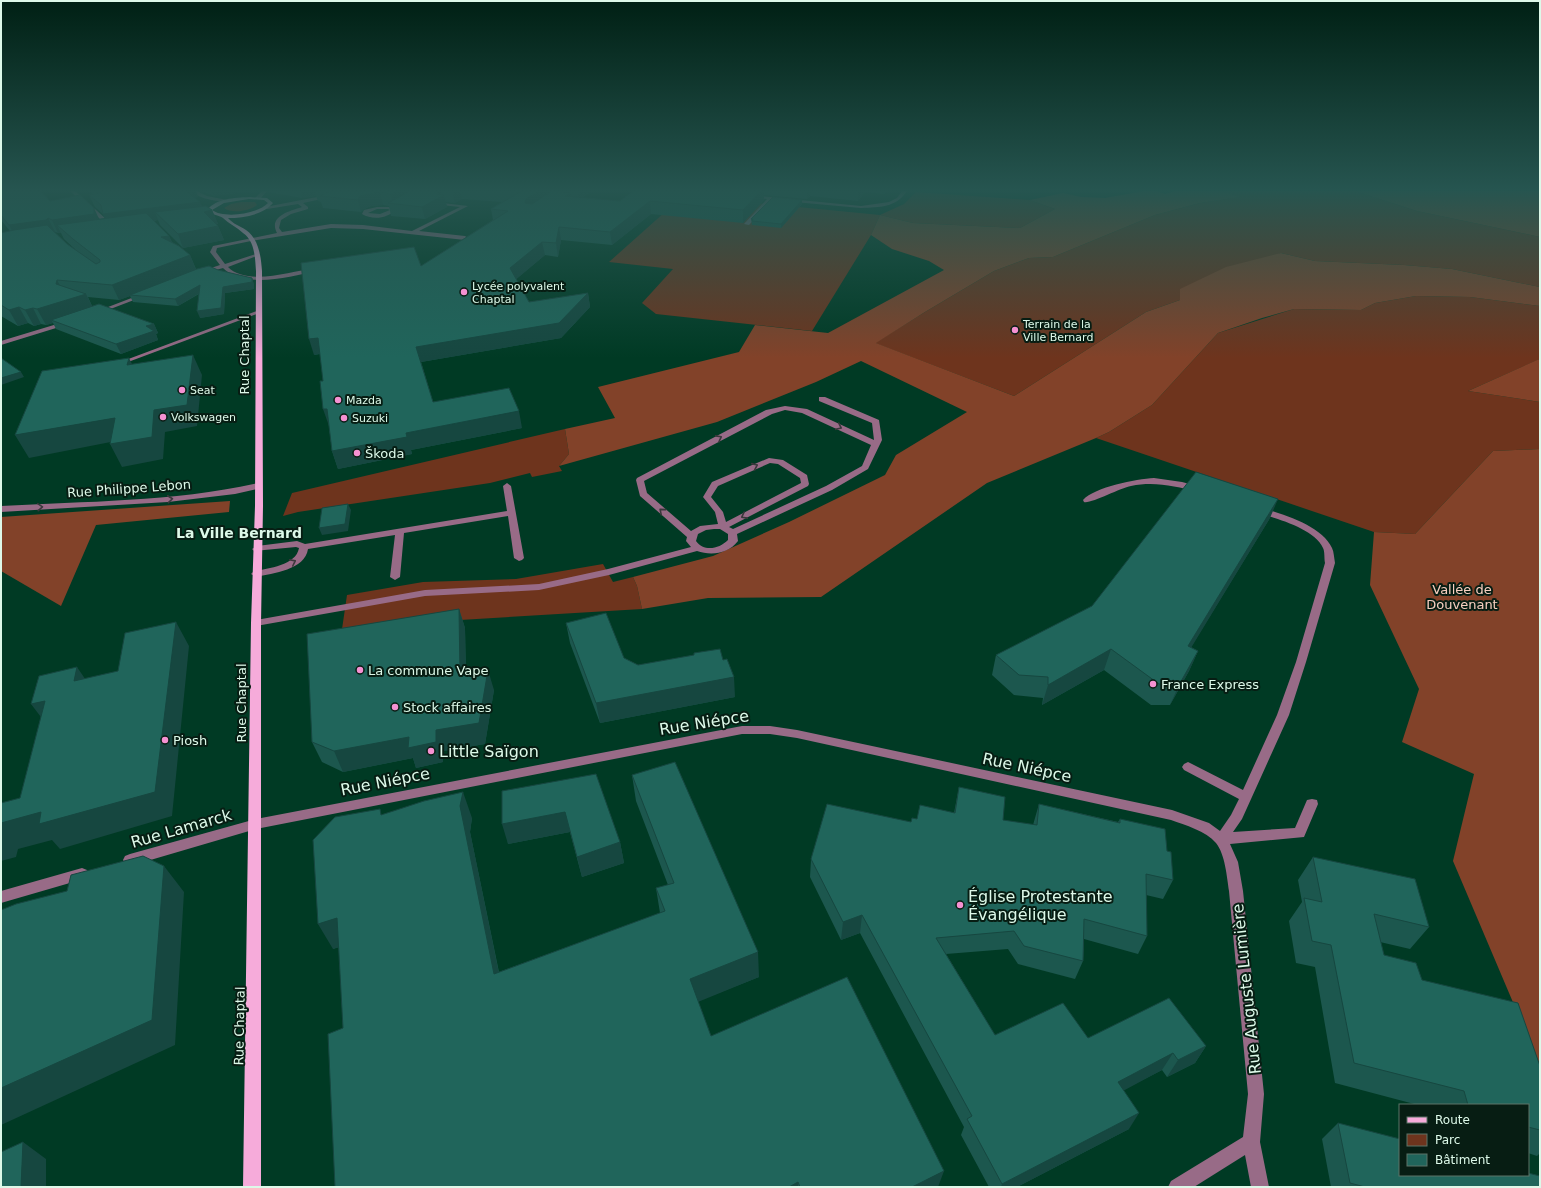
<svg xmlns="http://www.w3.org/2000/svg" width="1541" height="1188" viewBox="0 0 1541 1188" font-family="'DejaVu Sans',sans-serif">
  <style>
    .green { fill: #6e341d }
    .forest { fill: #824229 }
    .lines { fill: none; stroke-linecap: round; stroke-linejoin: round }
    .minor { fill: #986b87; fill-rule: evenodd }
    .major { fill: #f6abda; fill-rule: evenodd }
    .wall { fill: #1c574e; fill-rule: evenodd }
    .shaded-wall { fill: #164740 }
    .building { fill: #20655b; stroke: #164740 }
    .oneway { stroke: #3a383c }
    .poi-dot { fill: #f591d2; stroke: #071d13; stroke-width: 1.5 }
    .labels { text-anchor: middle; stroke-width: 4; stroke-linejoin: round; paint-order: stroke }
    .far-poi-label { font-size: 11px; fill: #ddf9e9; stroke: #071d13; text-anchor: start }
    .street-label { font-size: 13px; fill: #ddf9e9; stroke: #071d13 }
    .poi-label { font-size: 13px; fill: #ddf9e9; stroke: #071d13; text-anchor: start }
    .park-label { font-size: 13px; fill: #f8cfc0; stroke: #071d13 }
    .neighbourhood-label { font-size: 14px; font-weight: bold; fill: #ddf9e9; stroke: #071d13 }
    .near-street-label { font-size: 16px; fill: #ddf9e9; stroke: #071d13 }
    .near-poi-label { font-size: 16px; fill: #ddf9e9; stroke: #071d13; text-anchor: start }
  </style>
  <rect width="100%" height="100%" fill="#003a24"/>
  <path class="green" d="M 1222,191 L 1355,191 L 1417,211 L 1540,237 L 1540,287 L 1452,269 L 1404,265 L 1315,261 L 1281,253 L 1180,300 L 1146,312 L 1014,396 L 875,343 L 925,312 L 994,271 L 1029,258 L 1053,257 L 1155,215 L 1200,203 L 1239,197 Z
    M 916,192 L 1030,200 L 1055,209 L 1020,228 L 913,223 L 880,215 L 871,235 L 812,331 L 656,314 L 642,303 L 673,269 L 609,262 L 683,196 L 880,215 L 904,204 Z
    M 241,202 L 255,202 L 257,205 C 250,211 232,214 224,208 L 231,204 Z
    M 1416,296 L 1470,297 L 1540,306 L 1540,359 L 1468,391 L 1540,402 L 1540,449 L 1493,451 L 1415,534 L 1374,532 L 1096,438 L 1109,432 L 1152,405 L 1218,333 L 1294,309 L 1361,310 L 1375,303 Z
    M 565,429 L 569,454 L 559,466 L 562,471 L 532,477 L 530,473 L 490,483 L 298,512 L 283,516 L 292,493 Z
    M 603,564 L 613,582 L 633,577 L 637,586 L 642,609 L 460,620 L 341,636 L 347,595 L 423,582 L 516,579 Z"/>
  <path class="forest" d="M 1144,191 L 1157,191 L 1165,194 L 1175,191 L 1222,191 L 1240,197 L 1200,203 L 1155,215 L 1053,257 L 1029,258 L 994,271 L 925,312 L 876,343 L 1014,396 L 1146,312 L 1180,300 L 1180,289 L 1226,267 L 1281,253 L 1315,261 L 1404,265 L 1452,269 L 1540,287 L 1540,306 L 1470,297 L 1416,296 L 1375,303 L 1361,310 L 1294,309 L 1262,318 L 1218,333 L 1152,405 L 1109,432 L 1096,438 L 987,483 L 821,597 L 708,598 L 642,609 L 637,586 L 633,577 L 713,556 L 789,522 L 885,475 L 896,455 L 967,412 L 861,361 L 816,382 L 717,422 L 559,466 L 569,454 L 565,429 L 615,418 L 598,387 L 739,352 L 755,325 L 828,333 L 944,270 L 929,261 L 892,249 L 871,235 L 880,215 L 913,223 L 1020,228 L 1055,209 L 1030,200 L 1063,193 L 1081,197 L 1105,198 Z
    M 1355,191 L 1540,191 L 1540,237 L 1417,211 Z
    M 1540,359 L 1540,402 L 1468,391 L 1537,360 Z
    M 1540,449 L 1540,1073 L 1529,1040 L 1453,861 L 1474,774 L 1402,742 L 1419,689 L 1370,585 L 1374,532 L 1415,534 L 1493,451 Z
    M 230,501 L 229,512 L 96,525 L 61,606 L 1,571 L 1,517 Z"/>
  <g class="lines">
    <path class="minor" d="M 70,191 L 75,191 L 106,219 L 107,230 L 102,229 L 101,220 Z
      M 191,191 L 197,191 L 207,196 L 232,201 L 230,202 C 216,201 202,200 191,191 Z
      M 262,191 L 267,191 L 260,199 L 256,199 L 256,197 Z
      M 348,191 L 359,191 L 303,203 L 308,207 L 308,209 L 291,214 L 281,220 L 279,228 L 282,232 L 331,224 L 363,225 L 412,231 L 460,207 L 441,205 L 443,203 L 468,206 L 419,231 L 465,236 L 468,238 L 465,240 L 363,229 L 331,228 L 251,241 L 217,248 L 216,252 L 225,264 L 259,253 L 259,255 L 228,267 C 247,286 290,272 314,268 L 316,269 L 316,271 C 291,277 243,289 223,268 L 202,274 L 199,272 L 220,265 L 210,252 L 213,246 L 277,233 C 268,216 290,211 302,207 L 298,204 L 267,209 L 265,207 Z
      M 902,191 L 907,191 C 896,208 879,207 861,208 L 772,200 L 749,225 L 744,224 L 767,199 L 748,197 L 750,195 L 861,206 L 889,202 L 897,198 Z
      M 377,207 L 389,207 L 395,210 C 387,219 372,220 362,214 L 364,210 ZM 377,209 L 388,209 L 390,210 L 380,214 L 368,213 Z
      M 142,294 L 147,295 L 100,313 L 95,312 Z
      M 257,311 L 262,312 L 120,365 L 115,364 Z
      M 67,321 L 70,323 L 69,324 L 1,345 L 1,341 Z
      M 819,397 L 825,397 L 879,420 L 882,440 L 868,469 L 832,490 L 737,534 L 738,541 C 728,554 711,556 697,551 L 609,575 L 539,590 L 425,596 L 256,626 L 251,623 L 256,620 L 425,590 L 539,584 L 608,569 L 691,547 L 686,541 L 687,537 L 640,496 L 636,480 L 637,478 L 766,410 L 785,406 L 807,409 L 874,440 L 872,423 L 819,401 ZM 785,410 L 802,413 L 871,445 L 862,466 L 826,486 L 733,529 L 729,527 L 808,486 L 809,484 L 807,475 L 783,460 L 769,458 L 712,482 L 703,497 L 715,512 L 718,524 L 700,526 L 691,531 L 647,493 L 644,481 L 772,414 ZM 770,463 L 778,464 L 800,478 L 801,483 L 726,522 L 723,512 L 711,497 L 718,486 ZM 714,529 L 720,529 L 728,534 L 728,540 C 719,549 704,552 696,541 L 698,534 L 706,530 Z
      M 1154,478 L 1182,482 L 1201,487 L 1202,489 L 1198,492 C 1175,486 1154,481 1131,486 C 1120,488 1091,504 1084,502 L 1083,500 C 1095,487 1136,479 1154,478 Z
      M 258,483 L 261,484 L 262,486 L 261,488 L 235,494 L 168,502 L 1,512 L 1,506 C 86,501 174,502 258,483 Z
      M 507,483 L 511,486 L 524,558 L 522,560 L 519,561 L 514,558 L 508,516 L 404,533 L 400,577 L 395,580 L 390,577 L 395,535 L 308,549 C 305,570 273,573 256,577 L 251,574 L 253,572 C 267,568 296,566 299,548 L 296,547 L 254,551 L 252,549 L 257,546 L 297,541 L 305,544 L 507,511 L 503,486 Z
      M 1258,507 C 1280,513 1322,525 1332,548 C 1334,552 1334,558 1335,563 L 1306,662 L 1289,715 L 1242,819 L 1233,832 L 1295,828 L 1307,800 L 1312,799 L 1317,800 L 1318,804 L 1304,837 L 1230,844 L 1238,862 L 1243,891 L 1264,1094 L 1260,1142 L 1269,1187 L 1251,1187 L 1245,1155 L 1194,1187 L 1168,1187 L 1171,1181 L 1243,1137 L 1248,1094 L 1229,891 C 1227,877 1225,854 1216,843 C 1206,831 1185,825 1171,820 L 797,738 L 770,734 L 742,734 L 256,829 L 130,866 L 125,864 L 123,860 L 125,856 L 130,854 L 256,819 L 742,726 L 770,726 L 797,730 L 1172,810 L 1209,823 L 1220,831 L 1231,815 L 1239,799 L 1184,770 L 1182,767 L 1184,764 L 1188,762 L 1192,764 L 1243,790 L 1277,715 L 1296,662 L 1325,563 C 1324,558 1325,552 1323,548 C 1314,528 1274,518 1255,512 L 1254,510 L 1255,508 Z
      M 82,868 L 87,870 L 89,874 L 87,878 L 1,903 L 1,891 Z"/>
    <path class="major" d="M 249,197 L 267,198 L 273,203 C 263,215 243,218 228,218 C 233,224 240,226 246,230 C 259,239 261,257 262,271 L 263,506 L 261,623 L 261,1187 L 243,1187 L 251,623 L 255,506 L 256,271 C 255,258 255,241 243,233 C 237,227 229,224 223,218 C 219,215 211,215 207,210 C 217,198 234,198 249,197 ZM 249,199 L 264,200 L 268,203 C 258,214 224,219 212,210 L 224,203 Z"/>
  </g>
  <path class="wall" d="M 1,191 L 50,201 L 99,219 L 105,218 L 103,214 L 95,207 L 89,195 L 92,194 L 89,191 L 196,191 L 198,197 L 194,198 L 202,206 L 212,210 L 218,224 L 216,224 L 218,226 L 224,240 L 183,248 L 160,225 L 158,220 L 154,221 L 169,236 L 172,242 L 190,255 L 196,269 L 218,270 L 252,278 L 254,285 L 254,289 L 225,293 L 224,314 L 200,318 L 199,294 L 178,306 L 133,302 L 130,296 L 119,300 L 88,297 L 92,306 L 154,324 L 158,333 L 156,334 L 158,340 L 121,354 L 56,329 L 53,323 L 46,325 L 41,324 L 34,326 L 28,323 L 18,326 L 1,316 L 1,233 L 10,231 L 1,220 ZM 54,232 L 55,232 L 58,233 L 61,233 L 64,239 L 76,250 L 67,244 Z
    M 202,191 L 252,191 L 214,196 Z
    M 268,191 L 559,191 L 558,192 L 560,192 L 560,191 L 592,191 L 582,198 L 620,201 L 633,191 L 886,191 L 884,194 L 865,192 L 858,201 L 810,196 L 807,199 L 764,195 L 764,200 L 743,223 L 651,214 L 612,245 L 561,240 L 558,257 L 545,255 L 516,279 L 529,302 L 588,293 L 590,307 L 561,338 L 421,362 L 433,402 L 522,428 L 411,450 L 412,454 L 338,469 L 332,451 L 320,354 L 314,355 L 421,266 L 493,220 L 491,209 L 502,202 L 462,199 L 455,203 L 446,202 L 447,207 L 425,219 L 391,216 L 389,206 L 383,205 L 371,206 L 364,209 L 361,212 L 323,208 L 321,202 L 318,201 L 316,196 L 302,198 L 268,192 Z
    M 802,200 L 802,204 L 781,228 L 752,225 L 751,219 Z
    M 1270,518 L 1191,647 L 1198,651 L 1189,671 L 1170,705 L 1151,705 L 1104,670 L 1042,705 L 1043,698 L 1014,695 L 992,675 L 996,655 Z
    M 459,609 L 465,628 L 466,674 L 494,690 L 485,744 L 443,751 L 443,762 L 416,768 L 413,758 L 343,772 L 322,762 L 312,742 Z
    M 566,623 L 624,658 L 638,665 L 694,655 L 694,653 L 735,697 L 600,723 L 570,643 Z
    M 632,775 L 759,977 L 698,1001 L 711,1036 L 938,1187 L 335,1187 L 343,1028 L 339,947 L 333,949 L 382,814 L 472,818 L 470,832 L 499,972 L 660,913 L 656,888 L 668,885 L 636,801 Z
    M 959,787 L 1003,820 L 1033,825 L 1039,804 L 1118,822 L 1120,819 L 1167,851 L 1173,880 L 1163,899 L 1146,895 L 1147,936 L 1138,954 L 1084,939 L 1083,961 L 1075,979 L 1018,964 L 1008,949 L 946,954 L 995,1035 L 1088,1038 L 1206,1046 L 1195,1063 L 1167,1077 L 1162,1070 L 1123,1090 L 1129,1129 L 1017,1187 L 989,1187 L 961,1135 L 964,1127 L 860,933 L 841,940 L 810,877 L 811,859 L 911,822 L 954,813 Z
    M 502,791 L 620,842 L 624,863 L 582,877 L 570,832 L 508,844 Z
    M 1313,857 L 1429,927 L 1410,949 L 1380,942 L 1384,955 L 1422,980 L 1540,1066 L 1540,1153 L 1537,1156 L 1528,1153 L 1528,1105 L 1418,1105 L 1335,1083 L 1315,967 L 1296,963 L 1289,921 L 1302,902 L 1298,880 Z
    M 1338,1123 L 1540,1187 L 1331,1187 L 1322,1139 Z"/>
  <path class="shaded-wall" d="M 181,191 L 196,191 L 198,197 L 184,199 Z
    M 212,191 L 252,191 L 214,196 Z
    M 300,191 L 314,191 L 316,196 L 302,198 Z
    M 397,191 L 406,191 L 408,200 L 393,204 L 391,194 Z
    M 439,191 L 441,191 L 442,196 L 444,195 L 447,207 L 425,219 L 422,207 L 437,194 Z
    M 452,191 L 460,191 L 462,199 L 455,203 Z
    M 539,191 L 559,191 L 528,212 L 525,203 L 526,199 Z
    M 578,191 L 592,191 L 579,200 Z
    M 761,191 L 764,191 L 764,200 L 743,223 L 743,210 Z
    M 807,191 L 810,191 L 810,196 L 807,199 Z
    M 859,191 L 865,191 L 865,192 L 858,201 Z
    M 380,192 L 383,205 L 371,206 L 364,209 L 361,212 L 358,200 L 360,196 L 368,194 Z
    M 571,193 L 572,205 L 565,196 Z
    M 802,200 L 802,204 L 781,228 L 781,224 Z
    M 650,201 L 651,214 L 612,245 L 610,232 Z
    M 200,202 L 205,214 L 155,212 L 158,220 L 108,226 L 103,214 Z
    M 94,208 L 100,221 L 57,225 L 61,233 L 58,233 L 52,220 Z
    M 212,210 L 218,224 L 210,225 L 204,212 Z
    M 48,218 L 55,232 L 52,234 L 16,238 L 9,225 Z
    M 218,226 L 224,240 L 183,248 L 178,234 Z
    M 559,227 L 561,240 L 558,257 L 556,243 Z
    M 169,236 L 175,250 L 161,237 Z
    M 542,242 L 545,255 L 513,282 L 510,268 Z
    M 190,255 L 196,270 L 130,295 L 130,296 L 119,300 L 112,285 Z
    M 252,278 L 254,285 L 254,289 L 225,293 L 224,314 L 200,318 L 197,311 L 223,287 Z
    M 57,280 L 65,295 L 56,284 Z
    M 200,285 L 203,291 L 178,306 L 175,299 Z
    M 588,293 L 590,307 L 561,338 L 421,362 L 416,347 Z
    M 86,294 L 94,310 L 51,320 L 53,323 L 46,325 L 37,309 Z
    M 19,307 L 28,323 L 18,326 L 9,310 Z
    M 33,308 L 41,324 L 34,326 L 25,310 Z
    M 154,324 L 158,333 L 156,334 L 158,340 L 121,354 L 116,344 L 146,326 Z
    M 318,338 L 323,353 L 314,355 L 309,339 Z
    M 193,355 L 202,375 L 197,426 L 165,432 L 163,459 L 122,467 L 110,444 L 154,410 Z
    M 129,358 L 139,378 L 127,365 Z
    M 21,372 L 24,377 L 1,385 L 1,378 Z
    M 323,409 L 327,409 L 329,426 Z
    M 519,411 L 522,428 L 411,450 L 412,454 L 338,469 L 332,451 L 406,433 Z
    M 115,418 L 126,439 L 29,458 L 15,435 Z
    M 1278,499 L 1270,518 L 1180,666 L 1188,646 Z
    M 348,504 L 351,510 L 348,531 L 322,535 L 319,528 Z
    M 459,609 L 465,628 L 466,695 L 460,675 Z
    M 176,622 L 189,646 L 172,816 L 60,849 L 52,840 L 18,849 L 16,857 L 1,861 L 1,823 Z
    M 1111,649 L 1104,670 L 1042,705 L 1048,685 Z
    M 1198,651 L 1189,671 L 1170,705 L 1179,685 Z
    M 77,667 L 94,692 L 74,681 Z
    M 488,670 L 494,690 L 485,744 L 443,751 L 443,762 L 416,768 L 413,758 L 343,772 L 334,751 L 409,737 L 436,730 Z
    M 734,677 L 735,697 L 600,723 L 596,703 Z
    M 45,701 L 50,729 L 31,704 Z
    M 463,792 L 472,818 L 470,832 L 504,998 L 494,974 L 460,806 Z
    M 565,812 L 570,832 L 508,844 L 502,824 Z
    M 620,842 L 624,863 L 582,877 L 577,857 Z
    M 164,866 L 184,892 L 175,1045 L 1,1125 L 1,1088 Z
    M 862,915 L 860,933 L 841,940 L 843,922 Z
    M 337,918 L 351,943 L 333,949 L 318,924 Z
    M 758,952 L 759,977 L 693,1004 L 690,979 Z
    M 1206,1046 L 1195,1063 L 1167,1077 L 1178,1060 Z
    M 1173,1053 L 1162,1070 L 1108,1099 L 1118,1082 Z
    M 1139,1113 L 1129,1129 L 1017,1187 L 1001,1187 L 1002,1184 Z
    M 23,1142 L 46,1159 L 46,1187 L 21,1187 Z
    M 944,1171 L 938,1187 L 912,1187 Z
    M 798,1182 L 798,1187 L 789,1187 Z"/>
  <path class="building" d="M 1,191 L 41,191 L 50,201 L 80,195 L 94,208 L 94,214 L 52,220 L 48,218 L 46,220 L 9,225 L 1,215 Z
    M 98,191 L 186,191 L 200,202 L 103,214 L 101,205 L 89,195 L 100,193 Z
    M 324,191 L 397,191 L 391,194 L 380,192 L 368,194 L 360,196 L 358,200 L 320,196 L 329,192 Z
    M 410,191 L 439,191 L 437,194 L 444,195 L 422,207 L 388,203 Z
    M 513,191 L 539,191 L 526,199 L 525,203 L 532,204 L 552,191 L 571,193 L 565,196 L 620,201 L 633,191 L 761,191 L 743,210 L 650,201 L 610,232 L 559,227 L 556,243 L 542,242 L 510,268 L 529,302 L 588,293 L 559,323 L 416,347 L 433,402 L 509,388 L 519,411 L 406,433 L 407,437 L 332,451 L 327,409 L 323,409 L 320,381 L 323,381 L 318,338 L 309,339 L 301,263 L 414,247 L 421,266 L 508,211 L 491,209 L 520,192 Z
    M 773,197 L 802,200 L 781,224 L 752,221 L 753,219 L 751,219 Z
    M 206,206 L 212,210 L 204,212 L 218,226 L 178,234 L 155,212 Z
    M 146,213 L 169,236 L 161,237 L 179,246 L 190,255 L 112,285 L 57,280 L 56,284 L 86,294 L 37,309 L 33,308 L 25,310 L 19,307 L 9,310 L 1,305 L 1,233 L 14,230 L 47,225 L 67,244 L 96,264 L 100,262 L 100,260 L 73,239 L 57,225 Z
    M 209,266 L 218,270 L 252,278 L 252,282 L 223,287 L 221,308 L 197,311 L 200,285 L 175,299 L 130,295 L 197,269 Z
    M 99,304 L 154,324 L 146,326 L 154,331 L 116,344 L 51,320 Z
    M 193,355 L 187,405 L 154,410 L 152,437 L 110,444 L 115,418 L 15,435 L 42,371 L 129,358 L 127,365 Z
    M 1,358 L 21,372 L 1,378 Z
    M 1196,472 L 1278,499 L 1188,646 L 1198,651 L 1179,685 L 1159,684 L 1111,649 L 1048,685 L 1048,677 L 1019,675 L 996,655 L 1092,606 Z
    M 348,504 L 345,524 L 319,528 L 322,508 Z
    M 459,609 L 460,675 L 488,670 L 479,723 L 436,730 L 436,742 L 408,748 L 409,737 L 334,751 L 312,742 L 307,634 Z
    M 606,613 L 624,658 L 638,665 L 694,655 L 694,653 L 720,649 L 723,660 L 727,659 L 734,677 L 596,703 L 566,623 Z
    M 176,622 L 155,792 L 39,824 L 41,812 L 1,823 L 1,803 L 20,798 L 45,701 L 31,704 L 39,676 L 77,667 L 74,681 L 118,671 L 125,633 Z
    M 675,762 L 758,952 L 690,979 L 711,1036 L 847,977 L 944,1171 L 912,1187 L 800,1187 L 798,1182 L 789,1187 L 335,1187 L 328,1034 L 343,1028 L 337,918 L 318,924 L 313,840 L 335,817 L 380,809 L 381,815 L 424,801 L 463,792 L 460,806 L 494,974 L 665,911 L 656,888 L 674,883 L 632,775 Z
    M 596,774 L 620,842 L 577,857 L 565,812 L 502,824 L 502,791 Z
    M 959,787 L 1005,797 L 1003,820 L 1037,825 L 1039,804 L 1120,823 L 1120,819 L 1165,829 L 1167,851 L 1171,852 L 1173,880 L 1146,874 L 1147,936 L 1084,919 L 1083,961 L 1024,946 L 1014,931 L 936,938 L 995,1035 L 1063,1003 L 1088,1038 L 1169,998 L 1206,1046 L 1178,1060 L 1173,1053 L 1118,1082 L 1139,1113 L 1002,1184 L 967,1119 L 972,1116 L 862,915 L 843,922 L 811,859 L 827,804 L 911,822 L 912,818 L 917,819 L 920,805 L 955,813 Z
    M 143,856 L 164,866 L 152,1020 L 1,1088 L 1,910 L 16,904 L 67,891 L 71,875 Z
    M 1313,857 L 1415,879 L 1429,927 L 1374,914 L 1384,955 L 1416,963 L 1422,980 L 1518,1003 L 1540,1066 L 1540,1130 L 1528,1127 L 1528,1105 L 1468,1105 L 1464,1091 L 1354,1063 L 1331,945 L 1312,941 L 1304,898 L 1322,902 Z
    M 1338,1123 L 1400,1139 L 1400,1175 L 1528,1175 L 1528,1173 L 1540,1176 L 1540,1187 L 1365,1187 L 1350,1183 Z
    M 23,1142 L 21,1187 L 1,1187 L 1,1152 Z"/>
  <defs><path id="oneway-chevron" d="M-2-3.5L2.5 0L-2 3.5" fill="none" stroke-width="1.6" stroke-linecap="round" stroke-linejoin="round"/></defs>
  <g class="oneway">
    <use href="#oneway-chevron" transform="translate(839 427) rotate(25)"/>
    <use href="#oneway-chevron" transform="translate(719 438) rotate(-28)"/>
    <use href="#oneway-chevron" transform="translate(755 466) rotate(-24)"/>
    <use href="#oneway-chevron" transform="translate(170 499) rotate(-6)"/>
    <use href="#oneway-chevron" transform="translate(40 507) rotate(-4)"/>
    <use href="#oneway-chevron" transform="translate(662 511) rotate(-139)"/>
    <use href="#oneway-chevron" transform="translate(744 516) rotate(152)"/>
    <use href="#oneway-chevron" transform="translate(293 562) rotate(-26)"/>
  </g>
  <linearGradient id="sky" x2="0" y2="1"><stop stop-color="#002014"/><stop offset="0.53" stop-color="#265550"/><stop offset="1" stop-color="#265550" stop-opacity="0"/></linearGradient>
  <rect width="1541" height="358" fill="url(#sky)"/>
  <g class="poi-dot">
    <circle cx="464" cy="292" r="4"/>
    <circle cx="1015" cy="330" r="4"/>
    <circle cx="182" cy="390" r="4"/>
    <circle cx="338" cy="400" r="4"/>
    <circle cx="163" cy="417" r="4"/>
    <circle cx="344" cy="418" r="4"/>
    <circle cx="357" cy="453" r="4"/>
    <circle cx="360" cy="670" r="4"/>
    <circle cx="1153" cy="684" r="4"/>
    <circle cx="395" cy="707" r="4"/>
    <circle cx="165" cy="740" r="4"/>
    <circle cx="431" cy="751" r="4"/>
    <circle cx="960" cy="905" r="4"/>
  </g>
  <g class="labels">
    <g class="far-poi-label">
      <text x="472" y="290">Lycée polyvalent<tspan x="472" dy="13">Chaptal</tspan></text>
      <text x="1023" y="328">Terrain de la<tspan x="1023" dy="13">Ville Bernard</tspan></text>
      <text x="190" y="394">Seat</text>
      <text x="346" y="404">Mazda</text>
      <text x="171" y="421">Volkswagen</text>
      <text x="352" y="422">Suzuki</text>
    </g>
    <g class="street-label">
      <text transform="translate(244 355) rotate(-90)" y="5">Rue Chaptal</text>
      <text transform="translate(129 488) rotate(-4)" y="5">Rue Philippe Lebon</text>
      <text transform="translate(241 703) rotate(-90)" y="5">Rue Chaptal</text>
      <text transform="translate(239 1026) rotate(-89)" y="5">Rue Chaptal</text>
    </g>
    <g class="poi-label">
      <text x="365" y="458">Škoda</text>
      <text x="368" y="675">La commune Vape</text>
      <text x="1161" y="689">France Express</text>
      <text x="403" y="712">Stock affaires</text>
      <text x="173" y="745">Piosh</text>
    </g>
    <g class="park-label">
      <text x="1462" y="594">Vallée de<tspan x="1462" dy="15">Douvenant</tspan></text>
    </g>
    <g class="neighbourhood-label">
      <text x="239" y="538">La Ville Bernard</text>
    </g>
    <g class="near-street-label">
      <text transform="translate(704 722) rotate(-9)" y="6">Rue Niépce</text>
      <text transform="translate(1027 767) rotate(12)" y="6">Rue Niépce</text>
      <text transform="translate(385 781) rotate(-11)" y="6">Rue Niépce</text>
      <text transform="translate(181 828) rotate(-16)" y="6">Rue Lamarck</text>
      <text transform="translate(1246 989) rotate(-96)" y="6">Rue Auguste Lumière</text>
    </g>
    <g class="near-poi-label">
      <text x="439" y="757">Little Saïgon</text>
      <text x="968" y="902">Église Protestante<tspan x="968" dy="18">Évangélique</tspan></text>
    </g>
  </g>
  <rect width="1541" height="1188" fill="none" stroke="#ddf9e9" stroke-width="4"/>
  <rect x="1399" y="1104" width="130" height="72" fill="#071d13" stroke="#5d7569"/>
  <rect x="1407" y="1117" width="20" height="6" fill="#f6abda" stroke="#5d7569"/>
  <text x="1435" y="1124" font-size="12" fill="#ddf9e9">Route</text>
  <rect x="1407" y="1134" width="20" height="12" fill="#6e341d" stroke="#5d7569"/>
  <text x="1435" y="1144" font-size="12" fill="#ddf9e9">Parc</text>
  <rect x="1407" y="1154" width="20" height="12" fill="#20655b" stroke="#5d7569"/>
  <text x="1435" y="1164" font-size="12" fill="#ddf9e9">Bâtiment</text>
</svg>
